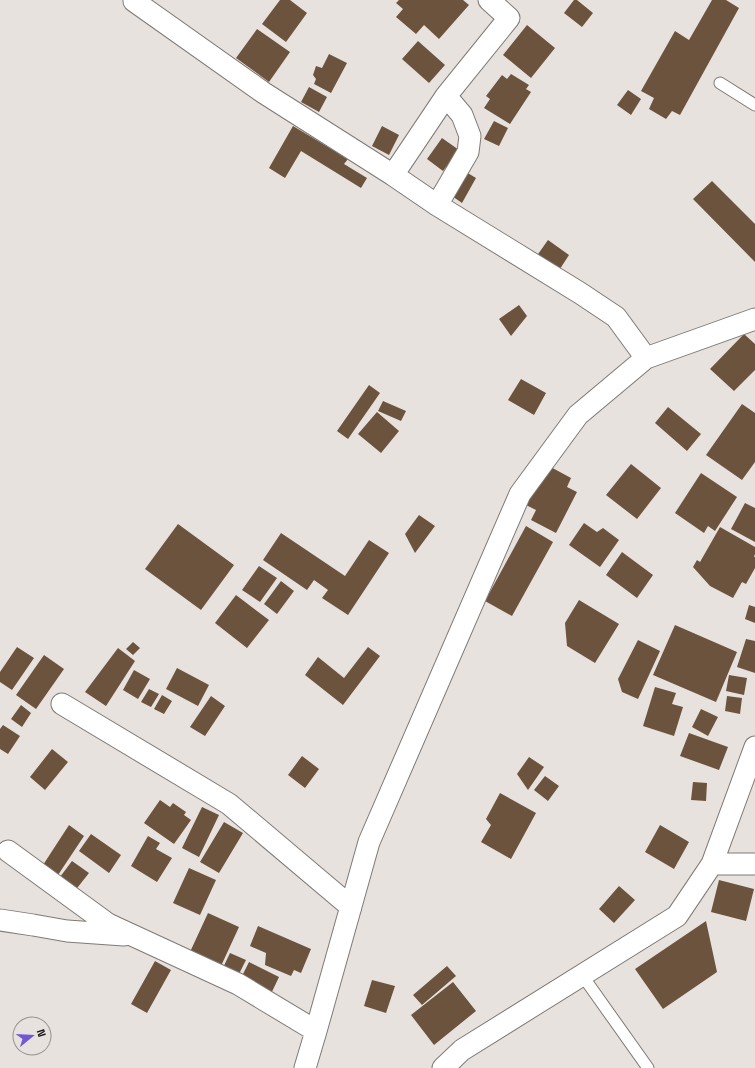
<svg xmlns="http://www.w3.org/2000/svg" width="755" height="1068" viewBox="0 0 755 1068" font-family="'Space Grotesk',sans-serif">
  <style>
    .building { fill: #6c533d }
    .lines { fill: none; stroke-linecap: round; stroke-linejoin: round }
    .service-casing { stroke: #7f7a76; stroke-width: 13 }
    .minor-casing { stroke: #7f7a76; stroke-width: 23 }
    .service { stroke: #fff; stroke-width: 11 }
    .minor { stroke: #fff; stroke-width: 21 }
  </style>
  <rect width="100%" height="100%" fill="#e8e2de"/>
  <path class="building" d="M 280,0 L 290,0 L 307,13 L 286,42 L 262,24 Z
    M 399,0 L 463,0 L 469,5 L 439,39 L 424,25 L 416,34 L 396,17 L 403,9 L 396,3 Z
    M 574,0 L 577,0 L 593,13 L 582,27 L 564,13 Z
    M 712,0 L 726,0 L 739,8 L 680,115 L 672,111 L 666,119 L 649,109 L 654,98 L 641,91 L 675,31 L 689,40 Z
    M 527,25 L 555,48 L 531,78 L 503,55 Z
    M 257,29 L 290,52 L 269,82 L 236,58 Z
    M 418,41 L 445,65 L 429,83 L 402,59 Z
    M 329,54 L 347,63 L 331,93 L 314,84 L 316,79 L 313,75 L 316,66 L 322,68 Z
    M 511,74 L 529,85 L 526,89 L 531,92 L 510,124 L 484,108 L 490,99 L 486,96 L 502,75 L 507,79 Z
    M 309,87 L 327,97 L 319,112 L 301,102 Z
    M 628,90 L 641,99 L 631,115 L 617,105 Z
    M 494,121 L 508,128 L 499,146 L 484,139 Z
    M 293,126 L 348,159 L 344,164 L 367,178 L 361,188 L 301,151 L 285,178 L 269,168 Z
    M 382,126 L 399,135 L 389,155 L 372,146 Z
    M 442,138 L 459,150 L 443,171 L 427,159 Z
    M 466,172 L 476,178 L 462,203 L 452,196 Z
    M 712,181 L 755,224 L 755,262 L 693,199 Z
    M 548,240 L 569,255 L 558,272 L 536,257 Z
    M 519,305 L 527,316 L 511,336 L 499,319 Z
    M 744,334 L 755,344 L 755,370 L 734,391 L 710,369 Z
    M 521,379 L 546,393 L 534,415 L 508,400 Z
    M 369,385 L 380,393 L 348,439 L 337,431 Z
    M 383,401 L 406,411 L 401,421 L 378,411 Z
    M 742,404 L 755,413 L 755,462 L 742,480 L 706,455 Z
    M 668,407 L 701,434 L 687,451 L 655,423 Z
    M 377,412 L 399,431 L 381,453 L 358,434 Z
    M 631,464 L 661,488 L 637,519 L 606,495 Z
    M 547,465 L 571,478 L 567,487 L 577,492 L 556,533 L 531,520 L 536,510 L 526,505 Z
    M 701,473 L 737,497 L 715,531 L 708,526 L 704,533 L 675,513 Z
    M 745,503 L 755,508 L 755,542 L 731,529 Z
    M 419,515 L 435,526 L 415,553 L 405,534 Z
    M 584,523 L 597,532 L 603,528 L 619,540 L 600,567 L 569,545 Z
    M 178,524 L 234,565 L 201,610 L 145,569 Z
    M 526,526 L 553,542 L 512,616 L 485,601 Z
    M 720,527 L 755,547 L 755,554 L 754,557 L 755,557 L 755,568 L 746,584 L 742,582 L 733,598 L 710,586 L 693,567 L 697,560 L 700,562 Z
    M 281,533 L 345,576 L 369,540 L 389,553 L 348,615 L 322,598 L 328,590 L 314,580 L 307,590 L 263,560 Z
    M 622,552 L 653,575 L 637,598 L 606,575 Z
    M 259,566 L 277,578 L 260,602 L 242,590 Z
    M 281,581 L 294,591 L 277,614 L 264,604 Z
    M 236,595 L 269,620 L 247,648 L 215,623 Z
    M 579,600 L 619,624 L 595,663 L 567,646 L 565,623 Z
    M 749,605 L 755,607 L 755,623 L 745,619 Z
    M 675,625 L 737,652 L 716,702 L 653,675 Z
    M 746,639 L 755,641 L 755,673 L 737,667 Z
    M 638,640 L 660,651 L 638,699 L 622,692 L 618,679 Z
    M 133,642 L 140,648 L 133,655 L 126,649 Z
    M 17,647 L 34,658 L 12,690 L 0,682 L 0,672 Z
    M 368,647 L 380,656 L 343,705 L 305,675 L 318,657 L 344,678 Z
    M 118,648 L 135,661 L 106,706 L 85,692 Z
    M 44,655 L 64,669 L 36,709 L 16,695 Z
    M 177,668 L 209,685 L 198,706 L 166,689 Z
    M 134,670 L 150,679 L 138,699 L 123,690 Z
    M 729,675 L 747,678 L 744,695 L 726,691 Z
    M 655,687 L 676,693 L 672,704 L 683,707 L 674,736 L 643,726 Z
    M 149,689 L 159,694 L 151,707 L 141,702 Z
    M 162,695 L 172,701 L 164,714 L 154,709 Z
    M 211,696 L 225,706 L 205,736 L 190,727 Z
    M 727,696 L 742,698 L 740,714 L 725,711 Z
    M 21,705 L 31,713 L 22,727 L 11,719 Z
    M 701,709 L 718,717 L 708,736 L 692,727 Z
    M 3,725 L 20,736 L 8,754 L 0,749 L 0,729 Z
    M 689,733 L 728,747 L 719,770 L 680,756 Z
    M 52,749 L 68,762 L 45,790 L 30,777 Z
    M 302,756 L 319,769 L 305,788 L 288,775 Z
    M 529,757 L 544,767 L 528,790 L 517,774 Z
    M 545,776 L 559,786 L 548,801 L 534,790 Z
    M 693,782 L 707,783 L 706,801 L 691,800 Z
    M 500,793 L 536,813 L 511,859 L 481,842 L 491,825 L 486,819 Z
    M 160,800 L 170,807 L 173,803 L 186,812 L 184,815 L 191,820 L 174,844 L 144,823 Z
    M 202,807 L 219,815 L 199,857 L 182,848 Z
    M 224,822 L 243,833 L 219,873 L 200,862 Z
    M 69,825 L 84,836 L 58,875 L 43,865 Z
    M 660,825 L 689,842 L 674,869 L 645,852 Z
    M 91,834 L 121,855 L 109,873 L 79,851 Z
    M 148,836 L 160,843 L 156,849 L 172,858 L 157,882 L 131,866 Z
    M 72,861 L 89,873 L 74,892 L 57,881 Z
    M 189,868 L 216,880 L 200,915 L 173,903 Z
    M 719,880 L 754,889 L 746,921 L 711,912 Z
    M 619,886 L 635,900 L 614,923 L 599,909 Z
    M 208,913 L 239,927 L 221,966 L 190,952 Z
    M 706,921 L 717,972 L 663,1009 L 635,969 Z
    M 258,926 L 311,949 L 301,973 L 294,970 L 291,976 L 265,965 L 266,953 L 250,946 Z
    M 230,953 L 246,960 L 236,980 L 221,972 Z
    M 155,961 L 171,970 L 147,1013 L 131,1004 Z
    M 249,962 L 279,977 L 269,998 L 239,982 Z
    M 447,966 L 456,976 L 422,1005 L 413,995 Z
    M 372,980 L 395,986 L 386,1013 L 364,1006 Z
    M 453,982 L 476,1011 L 434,1045 L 411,1015 Z"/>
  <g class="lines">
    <defs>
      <path id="service" d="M 720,83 L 755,105
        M 582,975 L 648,1068"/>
      <path id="minor" d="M 134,0 L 134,1 L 264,93 L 393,175 L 437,205 L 580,293 L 616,317 L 646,358
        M 393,175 L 446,96 L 509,18 L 489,0
        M 437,205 L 468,152 L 470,136 L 462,115 L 446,96
        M 62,704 L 229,804 L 351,907
        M 8,851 L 108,924 L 238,984 L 316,1031
        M 712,864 L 755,864
        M 0,920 L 33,925 L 67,931 L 124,935
        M 305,1068 L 316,1031 L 369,842 L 520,494 L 578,415 L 646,358 L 755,319
        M 443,1068 L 462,1050 L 677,916 L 712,864 L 755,747"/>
    </defs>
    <use href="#service" class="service-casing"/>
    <use href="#minor" class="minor-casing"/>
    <use href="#service" class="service"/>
    <use href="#minor" class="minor"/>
  </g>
  <g transform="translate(32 1036) rotate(72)"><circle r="19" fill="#e8e2de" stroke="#94908d"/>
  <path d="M0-3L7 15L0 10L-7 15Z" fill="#7259d3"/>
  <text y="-6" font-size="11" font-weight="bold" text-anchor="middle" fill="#161513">N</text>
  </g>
</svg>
